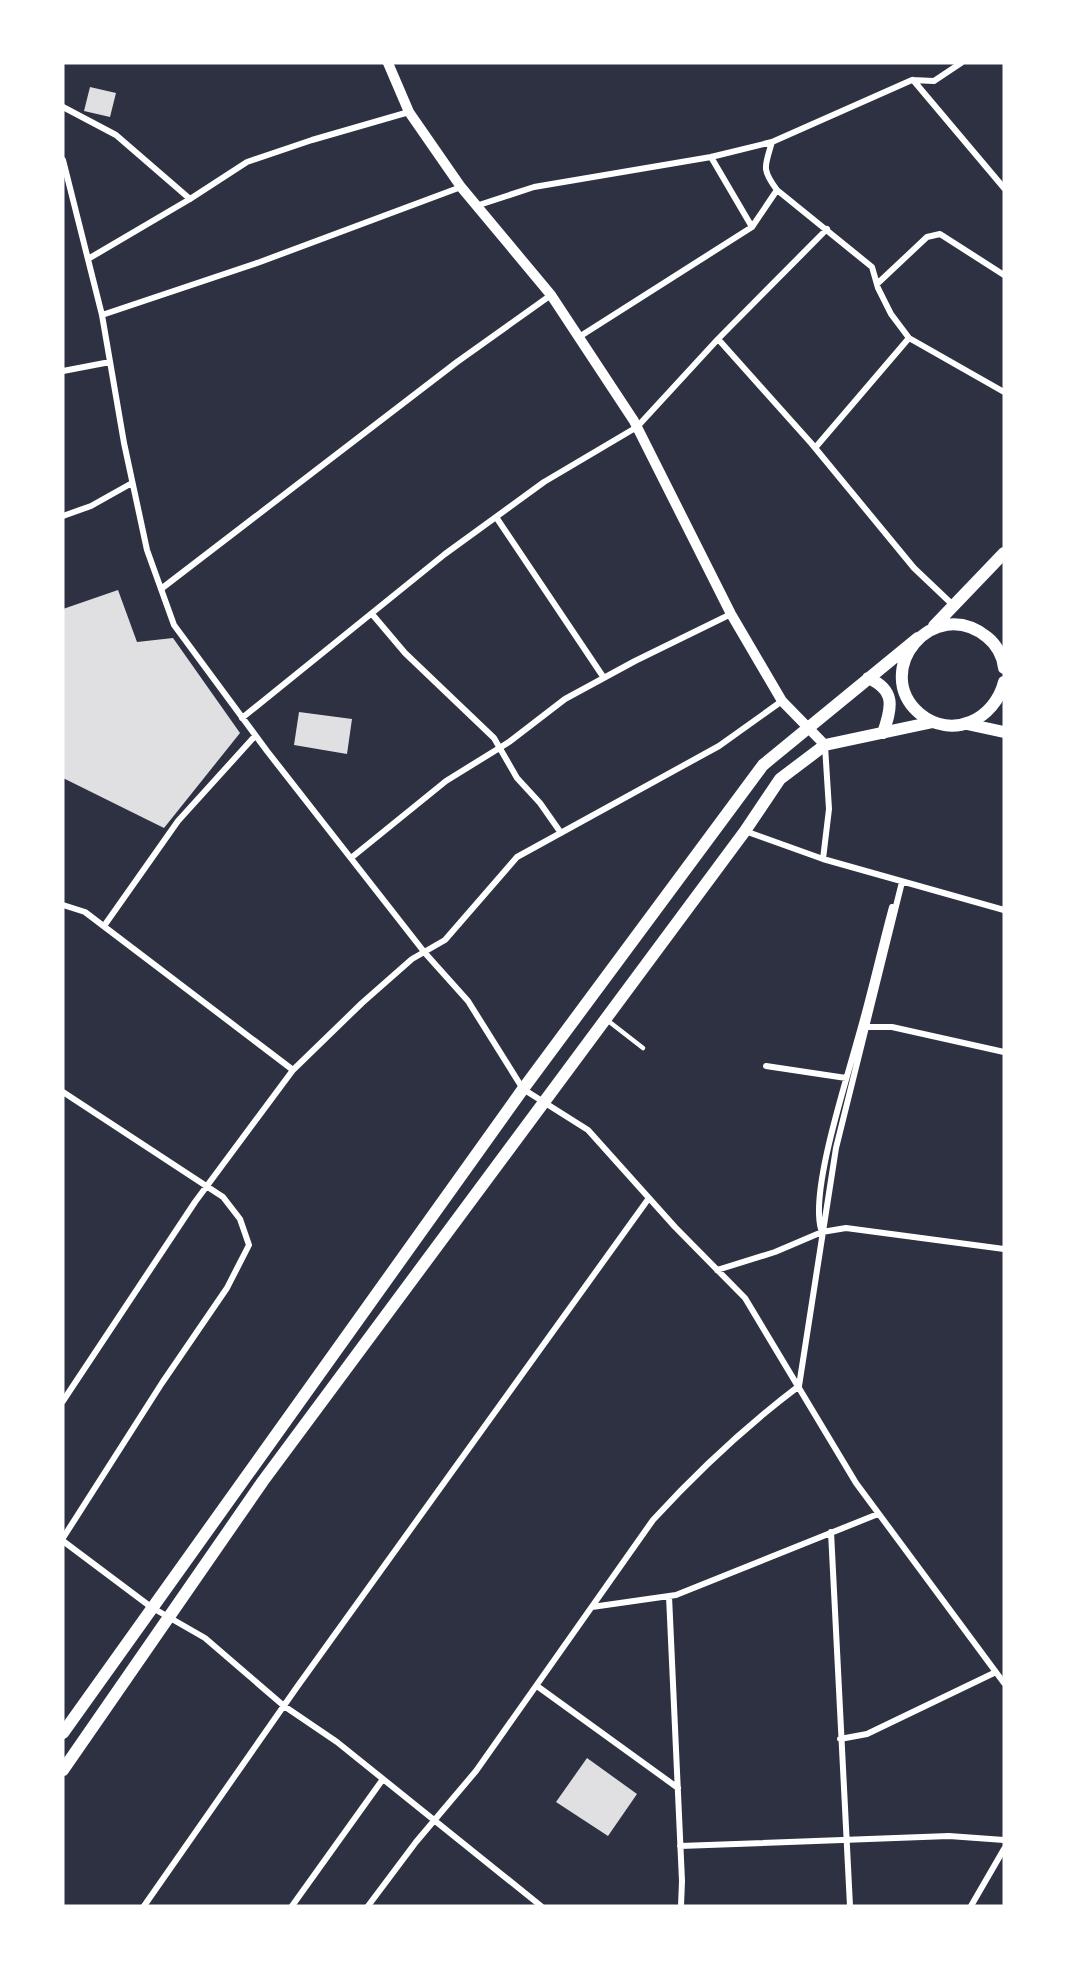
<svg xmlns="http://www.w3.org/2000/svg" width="1067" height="1969" viewBox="0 0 1067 1969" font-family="'Libre Baskerville',serif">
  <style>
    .building { fill: #e0e0e3 }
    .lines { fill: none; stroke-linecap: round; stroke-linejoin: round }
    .service { stroke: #fff; stroke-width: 4.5 }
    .minor { stroke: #fff; stroke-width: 6 }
    .tertiary { stroke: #fff; stroke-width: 10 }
    .secondary { stroke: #fff; stroke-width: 12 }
  </style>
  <rect width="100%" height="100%" fill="#2d3142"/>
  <path class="building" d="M 90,87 L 116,93 L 110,117 L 84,111 Z
    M 118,590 L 137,642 L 173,638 L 240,733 L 164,828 L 63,778 L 63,609 Z
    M 299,712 L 352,719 L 347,754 L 294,745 Z
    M 587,1758 L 637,1794 L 608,1836 L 556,1802 Z"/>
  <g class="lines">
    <path class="service" d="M 607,1020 L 643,1048"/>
    <path class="minor" d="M 913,80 L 1004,188
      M 63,107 L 116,135 L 190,199
      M 772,142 C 765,166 761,169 777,190 L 872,267 L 878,288 L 891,314 L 909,338 L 1004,392
      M 711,157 L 752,227
      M 63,160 L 102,315 L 124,443 L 147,550 L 174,625 L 267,751 L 425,953 L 468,1001 L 523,1089 L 588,1130 L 675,1227 L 745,1298 L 856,1483 L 1004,1683
      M 479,205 L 534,187 L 711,157 L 772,142 L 912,80 L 934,81 L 961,63
      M 88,259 L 190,199 L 247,162 L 312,140 L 409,112
      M 877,284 L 927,237 L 940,234 L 1004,275
      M 102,315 L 260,262 L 461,187
      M 579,337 L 752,227 L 777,190
      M 718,339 L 811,443 L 914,568 L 954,606
      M 63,371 L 110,362
      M 815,448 L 909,338
      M 63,516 L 91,506 L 132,483
      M 496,517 L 604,678
      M 161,589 L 457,362 L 551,295
      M 372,614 L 405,653 L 494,738 L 517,778 L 540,803 L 561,833
      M 242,718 L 445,554 L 544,482 L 637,427 L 718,339 L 827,229
      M 745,831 L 823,859 L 1004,910
      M 351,858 L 446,781 L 509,742 L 565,699 L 635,661 L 731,614
      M 823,859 L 829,809 L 825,746
      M 63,905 L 85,912 L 293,1070
      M 104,926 L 178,821 L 255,736
      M 866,1027 L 892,1027 L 1004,1052
      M 766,1066 L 846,1078
      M 63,1092 L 223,1197 L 240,1219 L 249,1245 L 227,1288 L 162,1383 L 63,1538
      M 821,1229 C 810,1191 846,1082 857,1041 C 870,997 880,951 892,907
      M 717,1270 L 775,1252 L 822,1232 L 846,1228 L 1004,1249
      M 63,1401 L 195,1202 L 293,1070 L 362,1003 L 412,959 L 445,940 L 517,857 L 719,746 L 782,701
      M 831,1532 L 850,1906
      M 63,1541 L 151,1607 L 205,1638 L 284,1706 L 337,1742 L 541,1906
      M 669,1596 L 682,1881 L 681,1906
      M 592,1607 L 676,1595 L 878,1514
      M 537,1686 L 678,1788
      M 840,1739 L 867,1734 L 996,1672
      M 680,1846 L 949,1836 L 1004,1840
      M 144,1906 L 297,1687 L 649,1198
      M 292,1906 L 383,1779
      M 368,1906 L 416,1842 L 476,1771 L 653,1520 C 698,1471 746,1426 799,1386 L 836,1148 L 902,882
      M 971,1906 L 1004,1849"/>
    <path class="tertiary" d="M 388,63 L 409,112 L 461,187 L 551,295 L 634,421 L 731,614 L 782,701 L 825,745"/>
    <path class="secondary" d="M 934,626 L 1004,553
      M 1004,668 C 1003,656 996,644 987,637 C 933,594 871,671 919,713 C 952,741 995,719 1004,682
      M 868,678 C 896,690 892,707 883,733
      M 967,724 L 1004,732
      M 63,1733 L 523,1089 L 763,765 L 918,638
      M 63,1770 L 263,1481 L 745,831 L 780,779 L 825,745 L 933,722"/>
  </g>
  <rect width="1067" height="1969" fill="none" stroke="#ffffff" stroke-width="129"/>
</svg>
